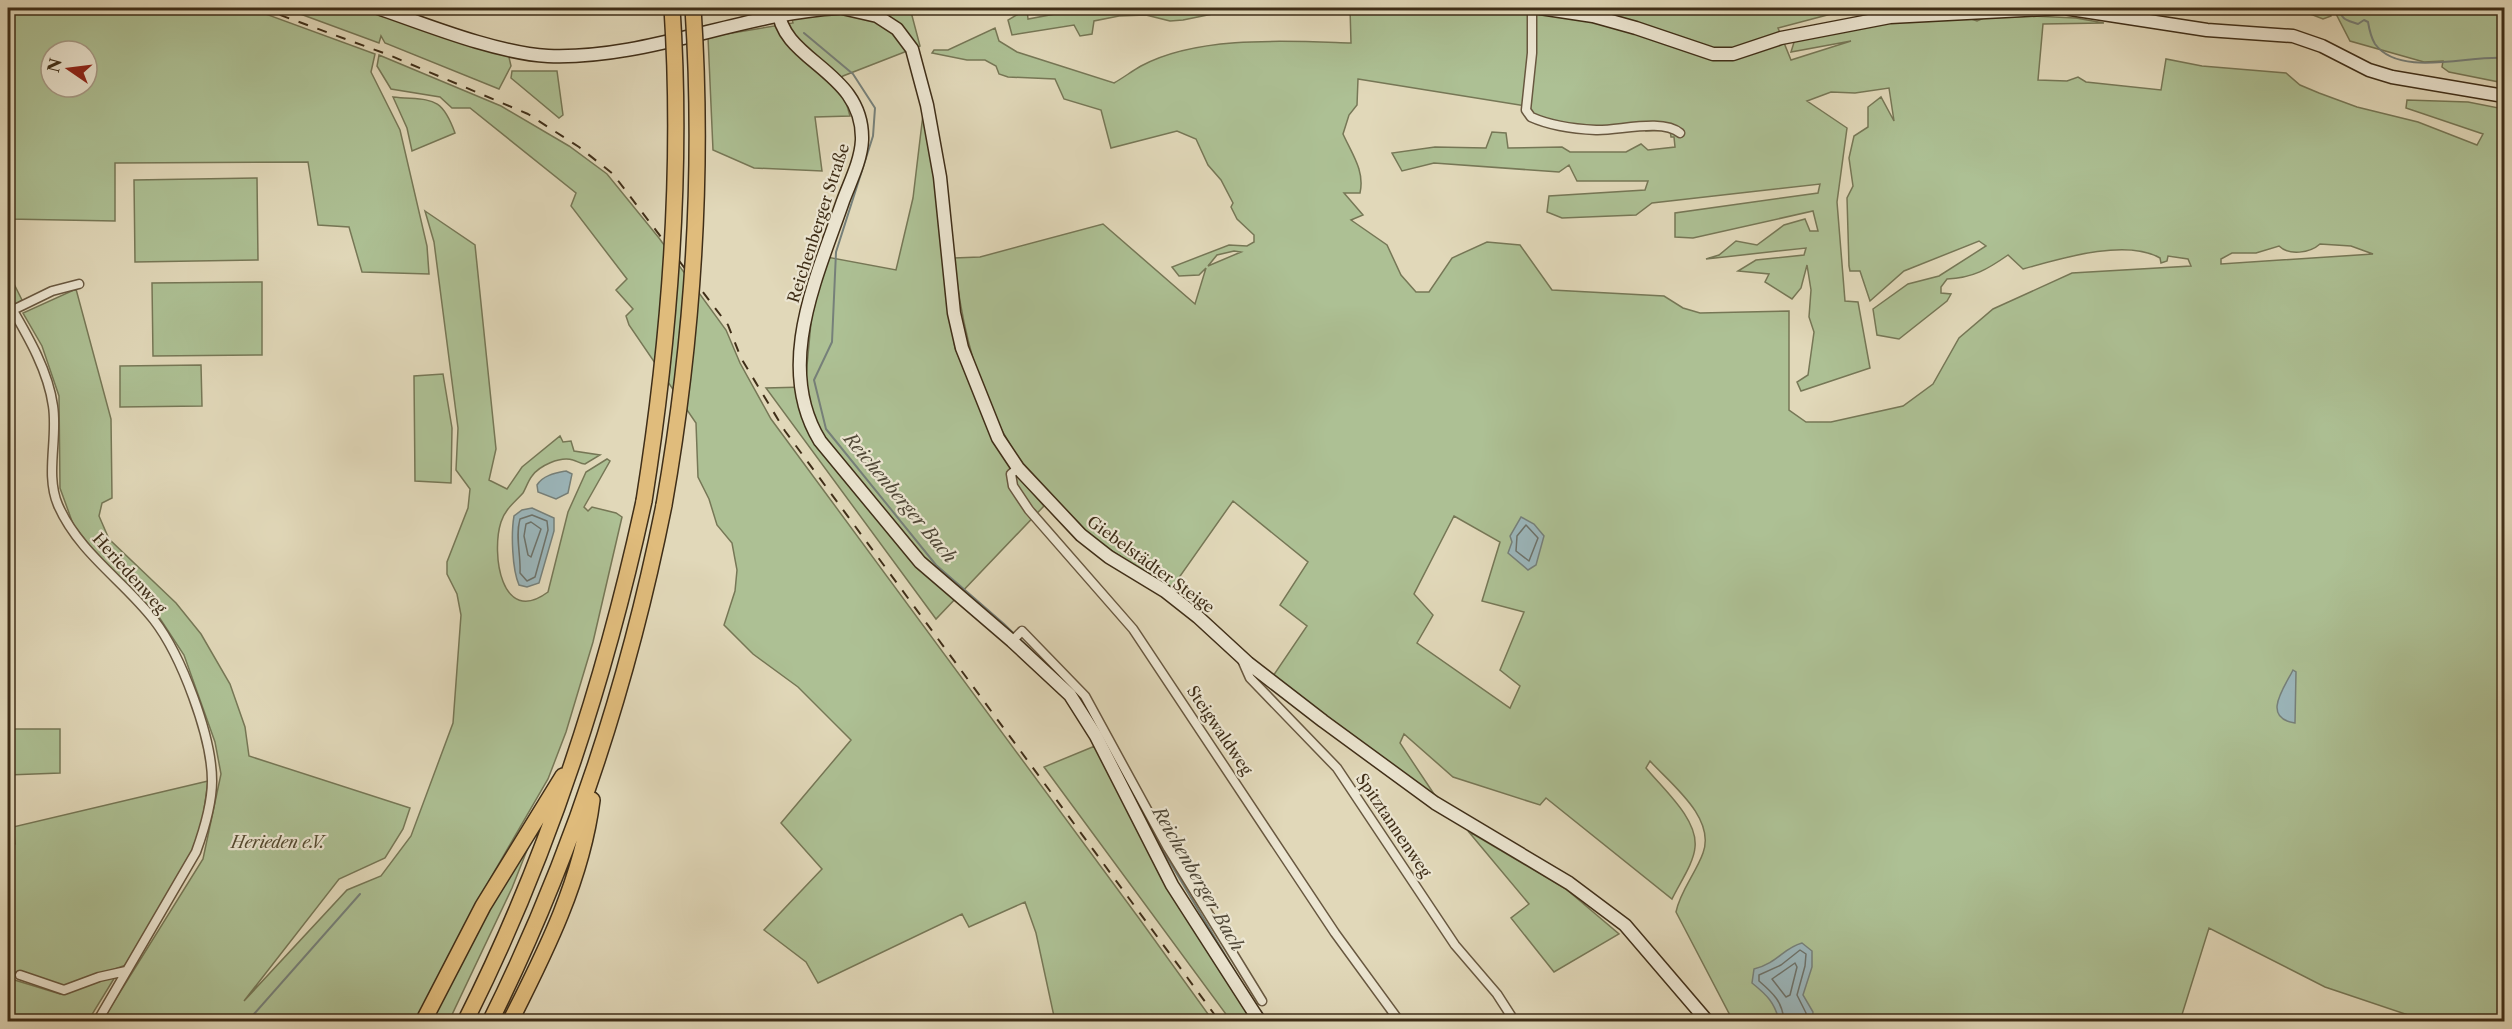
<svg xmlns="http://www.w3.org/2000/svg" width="2512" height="1029" viewBox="0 0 2512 1029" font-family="'Libre Caslon Text',serif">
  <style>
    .green { fill: #adc094; stroke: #767756; stroke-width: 1.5; fill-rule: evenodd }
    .water { fill: #9bb6bb; stroke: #76807a; stroke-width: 1.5 }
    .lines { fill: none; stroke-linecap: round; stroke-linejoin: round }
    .shore { stroke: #6d726a; stroke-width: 1.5 }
    .stream { stroke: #76807a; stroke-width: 2 }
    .street-casing { stroke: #685840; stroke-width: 11 }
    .secondary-casing { stroke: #3f2e18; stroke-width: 15 }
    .highway-casing { stroke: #3f2e18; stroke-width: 18 }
    .street { stroke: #ece6d2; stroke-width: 8 }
    .secondary { stroke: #ece6d2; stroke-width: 12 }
    .highway { stroke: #e0bc7c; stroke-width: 15 }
    .rail { stroke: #3f2e18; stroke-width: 2; stroke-dasharray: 10 10; stroke-linecap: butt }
    .highway-bridge-casing { stroke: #3f2e18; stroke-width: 18; stroke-linecap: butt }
    .highway-bridge { stroke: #e0bc7c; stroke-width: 15 }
    .labels { text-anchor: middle; stroke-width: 4.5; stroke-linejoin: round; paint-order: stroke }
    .street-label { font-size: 16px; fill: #3f2e18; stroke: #ece6d2 }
    .park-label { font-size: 16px; font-style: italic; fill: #554b31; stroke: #ece6d2 }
    .water-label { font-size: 18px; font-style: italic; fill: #514939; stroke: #ece6d2 }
  </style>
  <rect width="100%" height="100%" fill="#e1d8b9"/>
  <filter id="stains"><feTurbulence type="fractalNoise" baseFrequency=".00333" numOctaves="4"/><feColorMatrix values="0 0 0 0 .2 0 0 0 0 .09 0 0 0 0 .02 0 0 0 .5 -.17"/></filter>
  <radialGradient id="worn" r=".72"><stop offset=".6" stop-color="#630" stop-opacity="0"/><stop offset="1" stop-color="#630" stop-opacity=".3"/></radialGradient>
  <path class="green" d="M 8,8 L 249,8 L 375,54 L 371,72 L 400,130 L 427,246 L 429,274 L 362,272 L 349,227 L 318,225 L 308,162 L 115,163 L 115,221 L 8,219 ZM 51,51 L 87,51 L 87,87 L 51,87 Z
    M 284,8 L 365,8 L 508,53 L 511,66 L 499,89 L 385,43 L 381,36 L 379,43 Z
    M 789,8 L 910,8 L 920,46 L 843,76 L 834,84 L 846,102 L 850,116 L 815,117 L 822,171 L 754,168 L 713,150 L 708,37 L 793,23 Z
    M 1087,8 L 1242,8 L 1183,20 L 1170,21 L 1146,15 L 1119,16 L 1094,21 L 1092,34 L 1080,36 L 1074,25 L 1012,35 L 1008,20 L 1027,9 L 1028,19 Z
    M 1350,8 L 1840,8 L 1831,14 L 1778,28 L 1791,60 L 1851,41 L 1791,52 L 1795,39 L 1868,20 L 1866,10 L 1862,8 L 1877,8 L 1881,18 L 1954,13 L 1977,21 L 1984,18 L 2032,16 L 2076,18 L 2104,23 L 2043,24 L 2038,80 L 2067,81 L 2078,77 L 2086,82 L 2161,90 L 2166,59 L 2202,66 L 2286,73 L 2300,85 L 2319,93 L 2357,107 L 2418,122 L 2477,145 L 2483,134 L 2406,108 L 2407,100 L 2468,102 L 2504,109 L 2504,1021 L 2426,1021 L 2325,987 L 2209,928 L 2180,1021 L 1733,1021 L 1676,912 C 1680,891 1696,873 1703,853 C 1716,818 1671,784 1650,761 L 1646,768 C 1663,789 1698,819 1695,847 C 1694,863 1679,884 1672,899 L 1546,798 L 1540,805 L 1453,777 L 1404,734 L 1400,743 L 1436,797 L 1273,676 L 1307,626 L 1280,605 L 1308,562 L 1233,501 L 1171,589 C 1143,570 1110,552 1084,530 C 997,457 966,368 954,258 L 980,257 L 1103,224 L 1195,304 L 1206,268 L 1199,275 L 1179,276 L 1172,267 L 1229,245 L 1247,246 L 1254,242 L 1254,235 L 1237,219 L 1231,207 L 1233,203 L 1221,180 L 1208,165 L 1196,139 L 1177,131 L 1111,148 L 1101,110 L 1064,99 L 1055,79 L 1008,77 L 999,74 L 996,66 L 985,60 L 967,60 L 932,53 L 934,50 L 948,50 L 995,28 L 999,41 L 1017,52 L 1114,83 C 1123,78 1132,71 1141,66 C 1198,35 1288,41 1351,43 ZM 1358,79 L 1526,106 L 1537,120 L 1598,130 L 1647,127 L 1646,131 L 1670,130 L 1671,137 L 1674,137 L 1675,147 L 1648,150 L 1641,144 L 1626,152 L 1570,152 L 1562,147 L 1508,148 L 1506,133 L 1492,132 L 1486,148 L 1435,147 L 1392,153 L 1402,171 L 1434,163 L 1559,172 L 1569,165 L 1577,181 L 1648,181 L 1645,190 L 1549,196 L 1547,212 L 1562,218 L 1636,215 L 1652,203 L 1820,184 L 1818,193 L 1675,213 L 1675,237 L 1693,238 L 1813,211 L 1818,231 L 1810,231 L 1805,219 L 1784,225 L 1757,245 L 1736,241 L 1719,255 L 1706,259 L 1806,248 L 1804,255 L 1756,260 L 1738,271 L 1769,274 L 1765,282 L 1792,299 L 1801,288 L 1807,265 L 1811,290 L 1809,317 L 1814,332 L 1808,375 L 1797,382 L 1801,391 L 1870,368 L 1858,302 L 1845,301 L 1837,202 L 1847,128 L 1807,101 L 1831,92 L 1855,93 L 1889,88 L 1894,121 L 1881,97 L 1868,107 L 1868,127 L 1854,136 L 1849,158 L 1853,186 L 1847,198 L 1849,266 L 1850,271 L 1860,271 L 1870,301 L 1904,271 L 1979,241 L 1986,246 L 1939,276 L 1908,284 L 1873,309 L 1877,335 L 1899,339 L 1947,301 L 1951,294 L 1941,293 L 1941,287 L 1947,279 C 1973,278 1988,269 2008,255 L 2023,269 C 2059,259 2126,238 2160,258 L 2161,263 L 2167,261 L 2168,256 L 2188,259 L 2191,266 L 2072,273 L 1993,309 L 1959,338 L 1933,384 L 1903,406 L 1831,422 L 1806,422 L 1789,410 L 1789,311 L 1700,313 L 1683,308 L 1664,296 L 1552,290 L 1520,245 L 1487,242 L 1452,258 L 1429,292 L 1416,292 L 1401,275 L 1387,245 L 1351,220 L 1363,215 L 1344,193 L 1360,193 C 1365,171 1352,154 1343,134 L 1349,115 L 1357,105 ZM 2320,244 L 2351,246 L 2373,254 L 2221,264 L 2221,259 L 2232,253 L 2256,253 L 2279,246 C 2289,256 2310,253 2320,244 ZM 1234,251 L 1241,252 L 1208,266 L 1217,255 ZM 1454,516 L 1500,542 L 1482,601 L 1524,612 L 1500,670 L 1520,686 L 1510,708 L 1417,643 L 1433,615 L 1414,594 Z
    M 2295,8 L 2329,8 L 2331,16 L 2323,19 Z
    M 2333,8 L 2504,8 L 2504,83 L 2449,72 L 2442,67 L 2443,61 L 2424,62 L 2350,41 Z
    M 379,55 L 501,106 L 569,146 L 607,174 L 659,238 L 726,330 L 740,363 L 771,419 L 1138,917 L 1213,1021 L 1055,1021 L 1036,933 L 1025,902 L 969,927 L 962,914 L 818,983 L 806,962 L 764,930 L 822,869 L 781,823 L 851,740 L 798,687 L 753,654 L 724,625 L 735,591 L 737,570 L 732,543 L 717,525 L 709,499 L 698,477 L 696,423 L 629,325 L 626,316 L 633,309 L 616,290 L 627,279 L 571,206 L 576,193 L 470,108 L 452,108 L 440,97 L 391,89 L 377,66 Z
    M 512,71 L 557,71 L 563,115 L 559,118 L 511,78 Z
    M 393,97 C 431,101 441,94 455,133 L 412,151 L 407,128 Z
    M 924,106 L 936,178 L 944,275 L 955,348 L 996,445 L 1010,467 L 1044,506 L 936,619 L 766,388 L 805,387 L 812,312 L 827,257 L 896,270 L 913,198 Z
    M 257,178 L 258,260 L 135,262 L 134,180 Z
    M 425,211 L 475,245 L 496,449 L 489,480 L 507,489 L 522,467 L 560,436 L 563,442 L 571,441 L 574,451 L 600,455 L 585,464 C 581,464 577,461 573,460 C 560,456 539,466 532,476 C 528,481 526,488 523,493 C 515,502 505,509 501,522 C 491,553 501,627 548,592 L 568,512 L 586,472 L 607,459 L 610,461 L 584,507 L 588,511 L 592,507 L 616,513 L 622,517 L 593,642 L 566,732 L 548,779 L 490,879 L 416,1021 L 102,1021 L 203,859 L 221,774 L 215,742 L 184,655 L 159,617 L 99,558 L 73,524 L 60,488 L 59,396 L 42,346 L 23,313 L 76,289 L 111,419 L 112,498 L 102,503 L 99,516 L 109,539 L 176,603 L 201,634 L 230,684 L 245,727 L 249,756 L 410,808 L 403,829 L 385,858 L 339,879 L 244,1001 L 347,890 L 381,876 L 411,836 L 453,723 L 461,615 L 457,594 L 447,574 L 447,562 L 468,508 L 470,489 L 456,470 L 458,428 L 434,242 Z
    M 8,272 L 22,300 L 13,306 L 8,296 Z
    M 262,282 L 262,355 L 153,356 L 152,283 Z
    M 201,365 L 202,406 L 120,407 L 120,366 Z
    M 443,374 L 452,428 L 451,483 L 415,481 L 414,376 Z
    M 8,729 L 60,729 L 60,773 L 8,775 Z
    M 1095,746 L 1256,1021 L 1231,1021 L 1044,767 Z
    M 208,781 L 202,824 L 193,851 L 126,965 L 64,987 L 8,970 L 8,846 L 15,844 L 13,827 Z
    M 535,830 L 512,888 L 449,1021 L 430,1022 L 489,909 Z
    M 1468,831 L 1566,889 L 1619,934 L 1554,972 L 1511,918 L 1529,904 Z
    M 115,977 L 88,1021 L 8,1022 L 8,978 L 60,994 L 96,980 Z"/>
  <path class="water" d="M 566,471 L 572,474 L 568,493 L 556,499 L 538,492 L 537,485 C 543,475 556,473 566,471 Z
    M 532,508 L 554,518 L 554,531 L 539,583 L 527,587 L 519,585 C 512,569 511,533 514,516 L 522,510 Z
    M 1521,517 L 1534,524 L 1544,536 L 1536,565 L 1528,570 L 1508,553 L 1512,542 L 1510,536 Z
    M 2293,670 L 2296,672 L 2295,723 C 2261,718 2284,688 2293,670 Z
    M 1802,943 L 1812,951 L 1812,967 L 1803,995 L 1813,1012 L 1812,1021 L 1779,1021 C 1775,1003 1767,995 1752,983 L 1754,969 C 1778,963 1783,948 1802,943 Z"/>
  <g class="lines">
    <path class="shore" d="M 532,515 L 547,521 L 548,530 L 535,577 L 527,581 L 520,573 C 521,554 515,537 520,519 Z
      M 531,522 L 541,529 L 531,557 L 528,555 L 524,536 L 526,524 Z
      M 1526,525 L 1538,538 L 1529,561 L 1516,551 L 1517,536 Z
      M 1795,963 L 1797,967 L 1790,995 L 1786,997 L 1772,979 Z
      M 1784,1022 C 1783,1002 1773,993 1759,981 L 1759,975 L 1781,965 L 1800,950 L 1806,954 L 1805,966 L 1797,995 L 1806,1013 L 1806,1022"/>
    <path class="stream" d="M 2339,8 C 2342,21 2347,20 2358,24 L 2364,20 L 2368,22 C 2369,28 2372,39 2375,44 C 2400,78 2469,55 2504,58
      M 698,12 L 712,8
      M 804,33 L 853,74 L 875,108 L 873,136 L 836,252 L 832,342 L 814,380 L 826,429 L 936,565 L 1004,624 L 1069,687
      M 1149,827 L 1246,990
      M 1254,1002 L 1269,1022
      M 254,1014 L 360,894"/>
    <defs>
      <path id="street" d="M 1532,8 L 1532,53 L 1526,110 L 1531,117 C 1551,126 1574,129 1596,130 C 1618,131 1662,118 1680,133
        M 8,302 C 26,333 48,369 53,406 C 58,438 45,475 58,505 C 79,553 123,580 154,620 C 181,655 212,736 212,781 C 212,804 204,830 196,852 L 97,1022
        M 13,310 L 52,291 L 79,284
        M 1018,468 L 1011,474 L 1013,486 L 1029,510 L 1133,629 L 1335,933 L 1400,1022
        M 1012,641 L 1022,631 L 1085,696 L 1168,848 L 1262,1001
        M 1242,660 L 1250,678 L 1337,768 L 1455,945 L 1497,994 L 1515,1022
        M 20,975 L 64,990 L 99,977 L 126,971"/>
      <path id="secondary" d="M 378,8 C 427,25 496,53 548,56 C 647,60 741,13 839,8
        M 778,8 C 781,62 864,70 862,140 C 861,161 850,182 843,201 C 817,277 774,366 820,441 L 920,562 L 1012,641 L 1070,695 L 1096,736 L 1172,885 L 1260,1022
        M 842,8 L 877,16 L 897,29 L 912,49 L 927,105 L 940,177 L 954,313 L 962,348 L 998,438 L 1018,468 L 1081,535 L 1109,557 L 1165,591 L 1198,617 L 1248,663 L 1323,721 L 1435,803 L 1569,883 L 1625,925 L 1708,1022
        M 1540,8 L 1593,16 L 1636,28 L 1713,54 L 1733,54 L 1781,38 L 1890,17 L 2064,8 L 2207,30 L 2293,36 L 2322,46 L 2369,70 L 2392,77 L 2504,96"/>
      <path id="highway" d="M 423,1022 L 483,906 L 563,776
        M 465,1022 C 548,857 605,681 644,501
        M 490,1022 C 572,857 628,685 664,505
        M 510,1022 C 546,951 582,879 592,800"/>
    </defs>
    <use href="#street" class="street-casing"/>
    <use href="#secondary" class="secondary-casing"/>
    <use href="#highway" class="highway-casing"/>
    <use href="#street" class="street"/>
    <use href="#secondary" class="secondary"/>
    <use href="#highway" class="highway"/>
    <path class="rail" d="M 261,8 L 389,55 L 528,114 L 579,147 L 613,174 L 728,325 L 741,358 L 785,431 L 1220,1022"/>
    <defs>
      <path id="highway-bridge" d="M 644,501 C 670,337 683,174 672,8
        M 664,505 C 693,340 704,174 693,8"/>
    </defs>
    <use href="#highway-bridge" class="highway-bridge-casing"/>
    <use href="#highway-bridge" class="highway-bridge"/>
  </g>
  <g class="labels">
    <g class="street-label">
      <text transform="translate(818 223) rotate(-72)" y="6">Reichenberger Straße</text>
      <text transform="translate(1151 564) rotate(36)" y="6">Giebelstädter Steige</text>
      <text transform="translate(130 573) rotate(48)" y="6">Heriedenweg</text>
      <text transform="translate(1220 730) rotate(56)" y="6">Steigwaldweg</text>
      <text transform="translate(1394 825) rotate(56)" y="6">Spitztannenweg</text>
    </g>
    <g class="park-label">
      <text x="278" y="848">Herieden e.V.</text>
    </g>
    <g class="water-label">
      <text transform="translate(900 498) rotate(50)" y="6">Reichenberger Bach</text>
      <text transform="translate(1198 879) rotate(60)" y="6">Reichenberger Bach</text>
    </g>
  </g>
  <rect width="2512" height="1029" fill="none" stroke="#e1d8b9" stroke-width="30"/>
  <rect x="9" y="9" width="2494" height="1011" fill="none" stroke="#3f2e18" stroke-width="3"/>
  <rect x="15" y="15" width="2482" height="999" fill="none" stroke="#3f2e18" stroke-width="1.5"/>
  <g transform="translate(69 69) rotate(284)"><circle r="28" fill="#ece6d2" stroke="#a79c88" stroke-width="1.5"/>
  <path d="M0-4.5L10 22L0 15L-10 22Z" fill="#8f2418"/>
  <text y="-9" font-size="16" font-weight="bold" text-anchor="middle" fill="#3f2e18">N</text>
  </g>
  <rect width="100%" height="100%" filter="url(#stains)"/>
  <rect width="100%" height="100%" fill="url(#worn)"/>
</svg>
